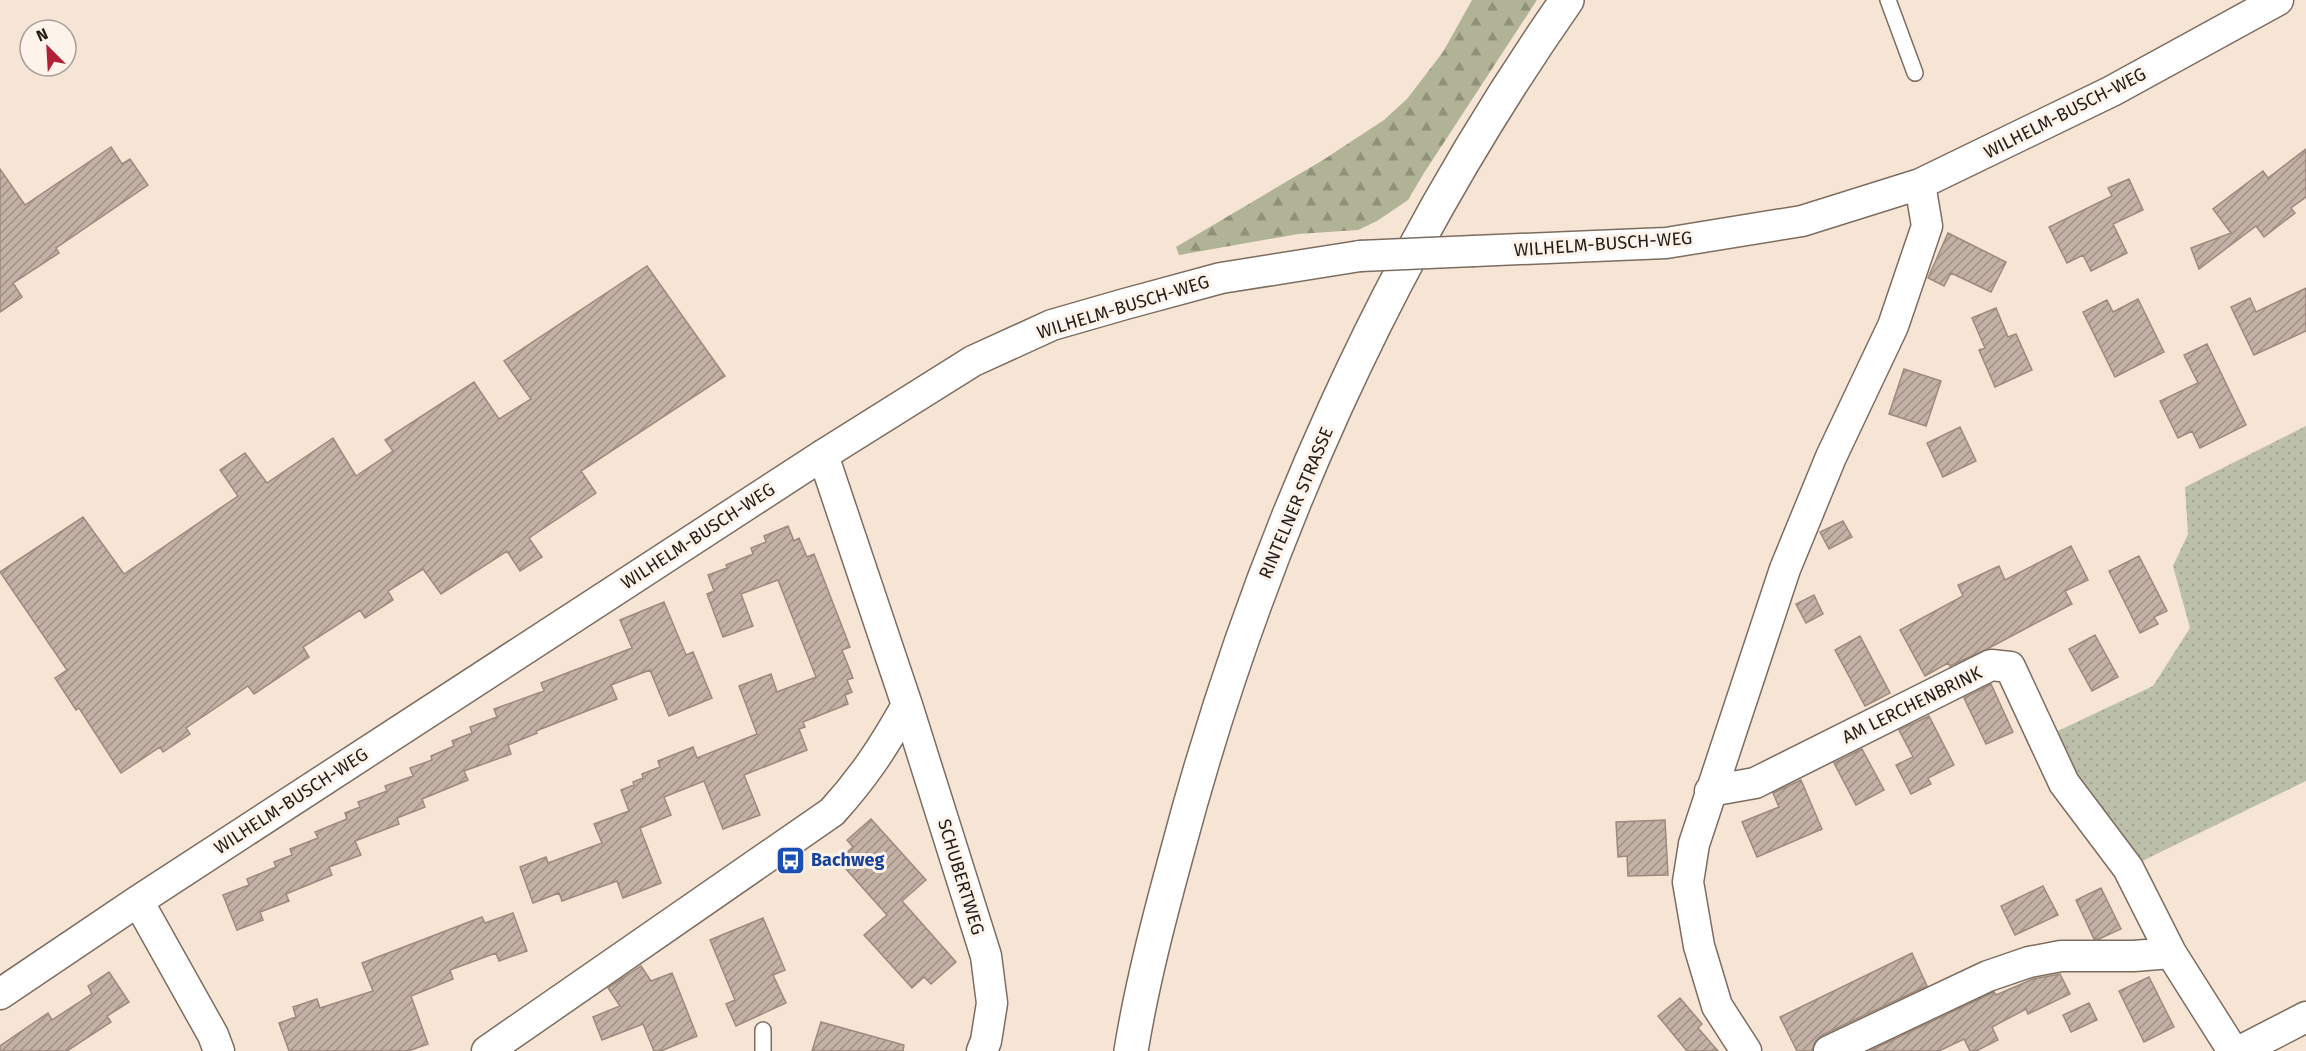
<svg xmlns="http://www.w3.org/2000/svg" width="2306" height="1051" viewBox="0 0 2306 1051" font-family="'Fira Sans',sans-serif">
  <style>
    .grass { fill: url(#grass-dots) }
    .forest { fill: url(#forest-firs) }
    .building { fill: url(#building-hatch); stroke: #9c8a7e; stroke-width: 1.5 }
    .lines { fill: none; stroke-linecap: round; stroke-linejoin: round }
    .lane-casing { stroke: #7c6d60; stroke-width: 18 }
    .street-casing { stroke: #7c6d60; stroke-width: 33 }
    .primary-casing { stroke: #7c6d60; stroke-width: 36 }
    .lane { stroke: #fff; stroke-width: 15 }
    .street { stroke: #fff; stroke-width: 30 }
    .primary { stroke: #fff; stroke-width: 33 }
    .street-bridge-casing { stroke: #7c6d60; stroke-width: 33; stroke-linecap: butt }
    .street-bridge { stroke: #fff; stroke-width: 30 }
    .labels { text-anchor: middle; stroke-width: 6; stroke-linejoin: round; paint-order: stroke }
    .street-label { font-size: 18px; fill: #231d17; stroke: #fef3ea }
    .transit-label { font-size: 18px; font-weight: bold; fill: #164399; stroke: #fef3ea; text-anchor: start }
  </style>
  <defs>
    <pattern id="grass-dots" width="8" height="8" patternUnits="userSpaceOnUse" patternTransform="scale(1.5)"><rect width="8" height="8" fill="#bcbfa9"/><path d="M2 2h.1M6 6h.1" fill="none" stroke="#a1a491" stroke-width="1.8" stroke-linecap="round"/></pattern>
    <pattern id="forest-firs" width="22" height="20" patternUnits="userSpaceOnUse" patternTransform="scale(1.5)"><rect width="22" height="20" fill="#b0b396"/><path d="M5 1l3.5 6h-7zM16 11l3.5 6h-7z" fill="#8f9179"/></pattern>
    <pattern id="building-hatch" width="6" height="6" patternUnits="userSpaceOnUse" patternTransform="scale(1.5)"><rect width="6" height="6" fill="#c4b1a5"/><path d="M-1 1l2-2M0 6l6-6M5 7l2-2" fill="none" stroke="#9f8f85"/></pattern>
  </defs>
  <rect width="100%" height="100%" fill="#f6e5d5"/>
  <path class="grass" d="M 2306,426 L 2306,781 L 2128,868 L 2043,738 L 2153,686 L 2190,628 L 2173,566 L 2188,534 L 2185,487 Z"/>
  <path class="forest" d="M 1472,0 L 1537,0 L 1424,173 L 1408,200 L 1377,221 L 1358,230 L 1298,234 L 1179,255 L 1176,247 L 1323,160 L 1384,120 L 1407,99 L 1443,52 Z"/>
  <path class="building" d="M 111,147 L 122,164 L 130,159 L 148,185 L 56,248 L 59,253 L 13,283 L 22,297 L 0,312 L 0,169 L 25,205 Z
    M 2306,149 L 2306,197 L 2291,208 L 2295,213 L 2264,237 L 2256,226 L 2199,269 L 2191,248 L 2231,233 L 2213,209 L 2263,171 L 2268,178 Z
    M 2129,179 L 2143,210 L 2113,224 L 2127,253 L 2091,271 L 2083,255 L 2067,263 L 2049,227 L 2112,196 L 2108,188 Z
    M 1948,233 L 2006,262 L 1991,292 L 1951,273 L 1944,286 L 1928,278 Z
    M 647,266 L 725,376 L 581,471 L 596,493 L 529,538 L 542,557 L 520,571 L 507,551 L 441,594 L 423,569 L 388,591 L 393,600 L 365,618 L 360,610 L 303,647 L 309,657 L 254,694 L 248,686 L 186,728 L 190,734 L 163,752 L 160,747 L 121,773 L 79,708 L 76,710 L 55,678 L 67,670 L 0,572 L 83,517 L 124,574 L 238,496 L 220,470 L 245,453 L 267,483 L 333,438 L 356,476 L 393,451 L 385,440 L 474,382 L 499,419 L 531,399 L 504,361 Z
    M 2306,288 L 2306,331 L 2254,355 L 2231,307 L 2250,298 L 2256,312 Z
    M 2138,299 L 2164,352 L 2115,377 L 2083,312 L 2107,300 L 2113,312 Z
    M 1996,308 L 2008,337 L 2016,334 L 2032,370 L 1995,387 L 1979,350 L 1985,348 L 1972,318 Z
    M 2207,344 L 2246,425 L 2200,448 L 2192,431 L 2178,438 L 2160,401 L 2198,383 L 2184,355 Z
    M 1904,369 L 1941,381 L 1926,426 L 1889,414 Z
    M 1960,427 L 1976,461 L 1943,477 L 1927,443 Z
    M 1843,521 L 1852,537 L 1829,549 L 1820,532 Z
    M 788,526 L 794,541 L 799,538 L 807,557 L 814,554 L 850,647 L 842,650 L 853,678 L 847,680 L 852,692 L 845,695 L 848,704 L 803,722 L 805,727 L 799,729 L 807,750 L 744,775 L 760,815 L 723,829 L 704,781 L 664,797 L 671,815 L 640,828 L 661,883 L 623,898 L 617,881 L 562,901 L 559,893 L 533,903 L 520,867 L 546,857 L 548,863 L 602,843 L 594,824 L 629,811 L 621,790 L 634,785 L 633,782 L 643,778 L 642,774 L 660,767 L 658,761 L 693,747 L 697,758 L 757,734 L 739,686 L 771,674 L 777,692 L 816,677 L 778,580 L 741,594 L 753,626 L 723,637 L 707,594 L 714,591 L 708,575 L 727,568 L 726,565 L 753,554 L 751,548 L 766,542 L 764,536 Z
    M 2071,546 L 2088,580 L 2065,591 L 2072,604 L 1987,649 L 1950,666 L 1948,663 L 1925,676 L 1900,630 L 1963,596 L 1958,585 L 1999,566 L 2005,580 Z
    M 2139,556 L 2167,611 L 2154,617 L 2158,624 L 2140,633 L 2109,571 Z
    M 1814,595 L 1823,614 L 1806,623 L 1796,604 Z
    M 664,602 L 686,655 L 693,652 L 712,698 L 669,716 L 650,670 L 611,685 L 617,699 L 536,731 L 537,733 L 508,745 L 511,754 L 464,771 L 468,780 L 422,799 L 425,807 L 397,818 L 399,824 L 355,841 L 361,855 L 329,867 L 332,875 L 286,894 L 289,901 L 260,912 L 263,920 L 237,930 L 223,895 L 249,885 L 247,879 L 276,867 L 274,862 L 292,855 L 290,849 L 318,838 L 315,832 L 347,819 L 345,813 L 360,807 L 358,802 L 387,791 L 385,786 L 413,776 L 410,768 L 432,760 L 431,756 L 454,746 L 452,741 L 472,733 L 470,727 L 497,717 L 494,709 L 544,691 L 541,683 L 632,648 L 620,620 Z
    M 2095,635 L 2118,677 L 2092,691 L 2069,649 Z
    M 1860,636 L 1890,693 L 1865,706 L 1835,650 Z
    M 1991,684 L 2013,732 L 1986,744 L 1964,698 Z
    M 1929,716 L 1954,765 L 1928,778 L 1931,784 L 1911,794 L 1896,765 L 1913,757 L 1899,730 Z
    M 1862,749 L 1884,790 L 1856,805 L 1834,763 Z
    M 1801,780 L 1822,829 L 1757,857 L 1742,822 L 1779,807 L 1773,793 Z
    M 871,819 L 926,880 L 902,901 L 956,962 L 931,984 L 924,977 L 912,988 L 864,935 L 887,915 L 838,860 L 853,847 L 847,840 Z
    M 1665,820 L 1668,875 L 1628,876 L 1627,856 L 1618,857 L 1616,822 Z
    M 2043,886 L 2058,915 L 2015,935 L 2001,906 Z
    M 2101,888 L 2121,929 L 2099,939 L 2094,939 L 2076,900 Z
    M 513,913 L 527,951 L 499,961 L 496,953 L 450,970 L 453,979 L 411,996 L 428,1044 L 408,1051 L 289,1051 L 279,1023 L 296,1017 L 293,1007 L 317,999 L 320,1008 L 373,991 L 362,963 L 482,917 L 485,923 Z
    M 763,918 L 785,970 L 773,975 L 786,1003 L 736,1026 L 726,1004 L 735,1000 L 710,940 Z
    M 1912,953 L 1927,986 L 1822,1035 L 1815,1042 L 1812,1051 L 1797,1051 L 1780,1017 Z
    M 641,966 L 651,981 L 672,973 L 697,1036 L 661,1051 L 654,1051 L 643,1024 L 602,1040 L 593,1017 L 620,1006 L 608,988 Z
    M 109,972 L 129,1002 L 107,1016 L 111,1022 L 67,1051 L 0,1051 L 0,1046 L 48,1013 L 52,1020 L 92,994 L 88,986 Z
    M 2060,974 L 2070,994 L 2028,1014 L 2026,1009 L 1992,1027 L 1998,1040 L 1976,1051 L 1970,1051 L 1964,1039 L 1939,1051 L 1869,1051 L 1994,992 L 1996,995 L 2033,979 Z
    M 2149,977 L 2174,1027 L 2144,1042 L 2119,991 Z
    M 1680,998 L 1702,1024 L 1698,1028 L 1718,1051 L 1687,1051 L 1658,1016 Z
    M 2089,1003 L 2097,1020 L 2071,1032 L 2063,1015 Z
    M 821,1022 L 904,1045 L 903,1051 L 812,1051 Z"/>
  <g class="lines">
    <defs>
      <path id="lane" d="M 1888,0 L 1915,73
        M 763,1051 L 763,1030"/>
      <path id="street" d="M 1474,251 L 1666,243 L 1802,221 L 1920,184 L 2112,91 L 2278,0
        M 907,705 L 986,956 L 992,1003 L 986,1041 L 982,1051
        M 1710,791 L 1755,783 L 1991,665 L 2010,667 L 2064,783 L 2128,868 L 2171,953 L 2233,1051
        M 138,901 L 213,1035 L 219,1051
        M 0,994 L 138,901 L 823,455 L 973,361 L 1052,325 L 1125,304 L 1221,278 L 1360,256
        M 487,1051 L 832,812 C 864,777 884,746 907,705 L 823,455
        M 1746,1051 L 1717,1006 L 1699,946 L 1688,882 L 1694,844 L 1785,569 L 1831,457 L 1893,326 L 1927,226 L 1920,184
        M 1829,1051 L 1988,976 L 2029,962 L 2061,956 L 2134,956 L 2171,953
        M 2240,1051 L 2306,1017"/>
      <path id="primary" d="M 1131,1051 C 1142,983 1160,915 1178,849 C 1258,547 1388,256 1567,0"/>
    </defs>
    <use href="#lane" class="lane-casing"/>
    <use href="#street" class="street-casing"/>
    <use href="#primary" class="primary-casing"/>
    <use href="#lane" class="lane"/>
    <use href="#street" class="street"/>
    <use href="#primary" class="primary"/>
    <defs>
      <path id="street-bridge" d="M 1360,256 L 1474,251"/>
    </defs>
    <use href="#street-bridge" class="street-bridge-casing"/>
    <use href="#street-bridge" class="street-bridge"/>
  </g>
  <defs>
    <symbol id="bus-square" viewBox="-11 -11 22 22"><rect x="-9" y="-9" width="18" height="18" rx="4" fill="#1a4fb4" stroke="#fef3ea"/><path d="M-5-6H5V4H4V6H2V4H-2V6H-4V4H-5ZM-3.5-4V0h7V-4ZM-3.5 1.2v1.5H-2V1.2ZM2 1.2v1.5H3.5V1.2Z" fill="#fff"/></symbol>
  </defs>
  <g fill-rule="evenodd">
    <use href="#bus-square" x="774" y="844" width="33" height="33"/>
  </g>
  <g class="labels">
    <g class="street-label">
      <text transform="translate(2065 113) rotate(-27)" y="6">WILHELM-BUSCH-WEG</text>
      <text transform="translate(1603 244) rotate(-4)" y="6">WILHELM-BUSCH-WEG</text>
      <text transform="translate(1123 307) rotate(-17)" y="6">WILHELM-BUSCH-WEG</text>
      <text transform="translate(1296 503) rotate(-67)" y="6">RINTELNER STRASSE</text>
      <text transform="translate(698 536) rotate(-33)" y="6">WILHELM-BUSCH-WEG</text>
      <text transform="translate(1912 705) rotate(-26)" y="6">AM LERCHENBRINK</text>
      <text transform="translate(291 801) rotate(-33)" y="6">WILHELM-BUSCH-WEG</text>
      <text transform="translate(961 877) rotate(73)" y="6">SCHUBERTWEG</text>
    </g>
    <g class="transit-label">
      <text x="811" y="866">Bachweg</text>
    </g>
  </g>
  <g transform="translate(48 48) rotate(336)"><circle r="28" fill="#fef3ea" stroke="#a69d96" stroke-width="1.5"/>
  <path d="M0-4.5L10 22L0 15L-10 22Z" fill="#b21f37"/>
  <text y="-9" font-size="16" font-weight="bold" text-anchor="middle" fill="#231d17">N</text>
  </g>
</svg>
